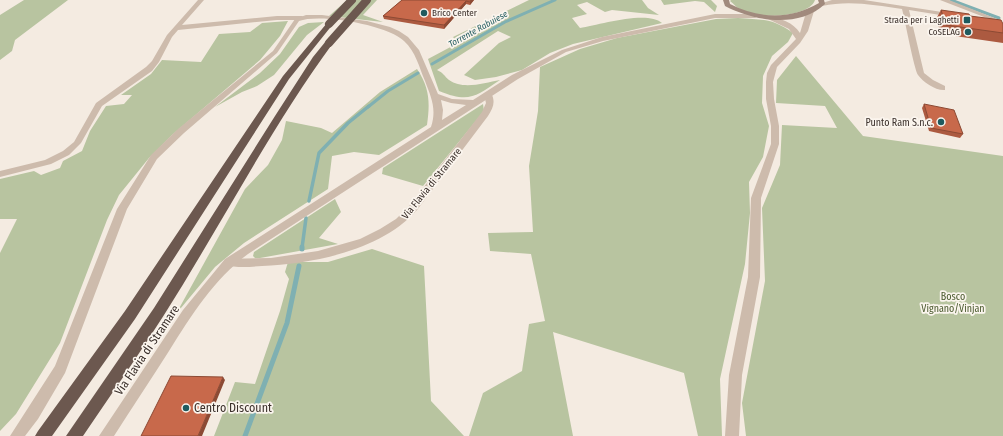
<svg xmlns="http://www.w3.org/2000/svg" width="1003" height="436" viewBox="0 0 1003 436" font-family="'Fira Sans Condensed',sans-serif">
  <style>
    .green { fill: #b8c4a0 }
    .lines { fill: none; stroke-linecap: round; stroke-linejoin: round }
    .stream-far2 { stroke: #7fb0b2; stroke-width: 3 }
    .stream-far1 { stroke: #7fb0b2; stroke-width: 3.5 }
    .stream { stroke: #7fb0b2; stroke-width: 5 }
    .minor { fill: #cdbbac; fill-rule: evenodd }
    .tertiary { fill: #cdbbac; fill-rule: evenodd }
    .secondary { fill: #a18a7d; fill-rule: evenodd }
    .trunk { fill: #6c584f; fill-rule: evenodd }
    .trunk-bridge { stroke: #6c584f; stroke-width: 8 }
    .wall { fill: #ac5a40 }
    .shaded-wall { fill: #8c4a34 }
    .building { fill: #c8694b; stroke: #8c4a34 }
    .poi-dot { fill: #1f5a5e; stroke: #fbf5ee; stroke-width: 1.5 }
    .labels { text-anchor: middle; stroke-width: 3.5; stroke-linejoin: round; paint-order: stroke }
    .far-poi-label { font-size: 9px; fill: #3b302b; stroke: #fbf5ee; text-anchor: end }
    .far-water-label { font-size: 9px; font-style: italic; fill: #1f5a5e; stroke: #fbf5ee }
    .poi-label { font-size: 10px; fill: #3b302b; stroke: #fbf5ee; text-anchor: end }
    .street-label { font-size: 10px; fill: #3b302b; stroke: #fbf5ee }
    .park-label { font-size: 10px; fill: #4a5a2e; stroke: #fbf5ee }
    .near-street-label { font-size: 12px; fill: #3b302b; stroke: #fbf5ee }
    .near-poi-label { font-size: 12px; fill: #3b302b; stroke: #fbf5ee; text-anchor: start }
  </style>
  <rect width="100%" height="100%" fill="#f4ebe1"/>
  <path class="green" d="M 24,0 L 68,0 L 15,40 L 12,51 L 0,60 L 0,15 Z
    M 347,0 L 377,0 L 363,15 L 383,22 L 329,16 Z
    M 529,0 L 642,0 L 648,8 L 659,15 L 612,10 L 605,12 L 587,2 L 577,5 L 587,14 L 572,18 L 580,28 C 599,25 647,10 662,23 L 573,44 L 550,53 L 522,70 L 496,77 L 475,80 L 464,75 L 499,43 L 511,37 L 498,31 L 437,70 C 444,73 444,76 449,80 C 463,90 484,83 500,80 C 475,97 469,103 439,91 L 428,59 L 458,43 L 453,37 Z
    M 661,0 L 711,0 L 717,6 L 715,12 L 704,2 L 695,1 L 664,5 Z
    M 731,0 L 815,0 C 809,18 757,19 742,11 C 738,9 734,4 730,1 Z
    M 738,18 C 763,20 772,18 793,33 L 788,42 L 772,56 L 763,76 L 762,103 L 769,126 L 763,157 L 749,182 L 750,213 L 745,264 L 720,379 L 722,436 L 698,436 L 684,373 L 553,332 L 573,436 L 469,436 L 483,393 L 522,371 L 529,324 L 545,321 L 531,254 L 490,251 L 488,233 L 533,232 L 529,166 L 538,111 L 540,67 L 580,49 L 617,38 L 716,19 Z
    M 288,21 L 280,36 L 260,60 L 172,135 L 149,158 L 119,195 L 107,220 L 60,343 L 16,414 L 0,431 L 0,253 L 17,219 L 0,219 L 0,179 L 34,171 L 41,175 L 60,168 L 63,161 L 82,151 L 90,131 L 106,106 L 124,104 L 132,95 L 121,95 L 151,74 L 162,60 L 201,62 L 219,34 L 250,32 L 262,23 Z
    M 324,22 L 307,35 L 274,75 L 257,86 L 242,92 L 215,107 L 260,73 L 280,54 L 299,27 L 308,23 Z
    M 796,56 L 863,136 L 1003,156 L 1003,436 L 746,436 L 742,403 L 765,281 L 762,208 L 780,165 L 782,125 L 837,128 L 825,106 L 776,103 L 777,80 Z
    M 417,69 C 430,88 430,104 427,125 L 379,155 L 354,152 L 332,156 L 328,189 L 244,243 L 215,267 L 176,314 L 245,189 L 268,165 L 282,140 L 286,121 L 321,128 L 332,133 L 380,92 Z
    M 483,104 L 484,111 L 423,186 L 382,174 L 383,168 Z
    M 335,199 L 341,212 L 319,238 L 338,244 L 260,258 L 255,258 L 253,256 L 254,252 Z
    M 372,249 L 424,266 L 431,401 L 464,436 L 214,436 L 235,382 L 255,384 L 280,311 L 289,279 L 285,272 L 288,262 L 328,262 Z"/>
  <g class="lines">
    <path class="stream-far2" d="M 951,0 L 999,18
      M 432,64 L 505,22 L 555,0
      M 368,107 L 388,91 L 418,73"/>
    <path class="stream-far1" d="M 309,201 L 319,153 L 348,123 L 369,106
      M 302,248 L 306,218"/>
    <path class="stream" d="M 302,249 L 302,247
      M 245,436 L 287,323 L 299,266"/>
    <path class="minor" d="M 198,0 L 204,0 L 182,25 L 277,16 L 302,16 L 305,18 L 302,20 L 277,20 L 178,30 L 172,37 L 159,62 L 152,71 L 102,106 L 81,143 L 69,155 L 51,164 L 0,177 L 0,171 L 45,160 L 63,151 L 74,142 L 96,103 L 146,67 L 152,61 L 167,35 Z
      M 832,0 L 864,0 L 955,14 L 955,16 L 953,17 L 909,10 L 924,73 L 933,80 L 945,86 L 945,90 C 936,91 923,82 918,75 C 914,69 905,20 902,9 C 875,5 849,0 822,6 L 819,4 Z
      M 940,0 L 949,0 L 1002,21 L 997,22 Z
      M 811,9 L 814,11 L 808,31 L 800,43 L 777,67 L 773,82 L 774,99 L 779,126 L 779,144 L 761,198 L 760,277 L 742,375 L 739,436 L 725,436 L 729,375 L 748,277 L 751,198 L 771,144 L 771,126 L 766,99 L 766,82 L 767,73 L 771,65 L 796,39 L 789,29 L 766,18 L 769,16 C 781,19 793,22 800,33 L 805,16 L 809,10 Z
      M 485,93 L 491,93 C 496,102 493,108 488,116 L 417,210 C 382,250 313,264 262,266 C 250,267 236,268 225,265 L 224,262 L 225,259 L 271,258 L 318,251 L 360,239 L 380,229 L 396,219 L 410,205 L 482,112 L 486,103 L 484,95 Z"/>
    <path class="tertiary" d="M 715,14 L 755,14 L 758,16 L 755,18 L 715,18 L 603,41 L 566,52 L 518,79 L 248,254 C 214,279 191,316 169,351 C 151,379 132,408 114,436 L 99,436 L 183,310 L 225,259 L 431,127 C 437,109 431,97 425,81 C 419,67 416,52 404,41 C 388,25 320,13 299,21 L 277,53 L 184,133 L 157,159 L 127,209 L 65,373 L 38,419 L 25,436 L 10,436 L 55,366 L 117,209 L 151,155 L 178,129 L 273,51 L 295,19 L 306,15 L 322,15 L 367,21 L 390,27 L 399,31 L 408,37 L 419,50 L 438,94 L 452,99 L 473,100 L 512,75 L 562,50 L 602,37 ZM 441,100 L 451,103 L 466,105 L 442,120 L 443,110 Z"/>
    <path class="secondary" d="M 723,0 L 729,0 L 730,4 C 760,19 789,20 819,3 L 818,0 L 824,0 L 825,4 C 798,29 754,21 725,6 Z"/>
    <path class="trunk" d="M 329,22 L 333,24 L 289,79 L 135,319 L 52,436 L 35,436 L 38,431 L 125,311 L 283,76 L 327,23 Z
      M 326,41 L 332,41 L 333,43 C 270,129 221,225 164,315 C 138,356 110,396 83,436 L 66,436 L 154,308 L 275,116 L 313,57 Z"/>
    <path class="trunk-bridge" d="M 329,24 L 352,0
      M 329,43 L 367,0"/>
  </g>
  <path class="wall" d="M 402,0 L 474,0 L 470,5 L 466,4 L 444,29 L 384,19 L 383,16 Z
    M 941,10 L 970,16 L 1003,24 L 1003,43 L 941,34 L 936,19 Z
    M 924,104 L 963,134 L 960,138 L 929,131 L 922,108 Z"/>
  <path class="shaded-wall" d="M 471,0 L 474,0 L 470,5 L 470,2 Z
    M 466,1 L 466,4 L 444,29 L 444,25 Z
    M 223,377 L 225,380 L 202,436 L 198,436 Z"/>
  <path class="building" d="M 402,0 L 471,0 L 470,2 L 466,1 L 444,25 L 383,16 Z
    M 941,10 L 969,14 L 970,16 L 1001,20 L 1003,24 L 1003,33 L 946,25 Z
    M 924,104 L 954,110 L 963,134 L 931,128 Z
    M 171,376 L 223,377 L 198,436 L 141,436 Z"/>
  <g class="poi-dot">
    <circle cx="424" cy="13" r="4"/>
    <rect x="963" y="16" width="8" height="8" rx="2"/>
    <circle cx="968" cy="32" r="4"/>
    <circle cx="941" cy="122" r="4"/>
    <circle cx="186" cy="408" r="4"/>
  </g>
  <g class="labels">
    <g class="far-poi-label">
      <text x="432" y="16" text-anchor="start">Brico Center</text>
      <text x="959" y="23">Strada per i Laghetti</text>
      <text x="960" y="35">CoSELAG</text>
    </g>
    <g class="far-water-label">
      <text transform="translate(478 29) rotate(-29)" y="3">Torrente Rabuiese</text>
    </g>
    <g class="poi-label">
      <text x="933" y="126">Punto Ram S.n.c.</text>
    </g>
    <g class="street-label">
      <text transform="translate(431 183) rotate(-51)" y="4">Via Flavia di Stramare</text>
    </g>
    <g class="park-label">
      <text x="953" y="300">Bosco<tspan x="953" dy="12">Vignano/Vinjan</tspan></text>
    </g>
    <g class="near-street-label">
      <text transform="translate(147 350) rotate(-56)" y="4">Via Flavia di Stramare</text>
    </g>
    <g class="near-poi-label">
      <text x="194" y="412">Centro Discount</text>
    </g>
  </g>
</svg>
